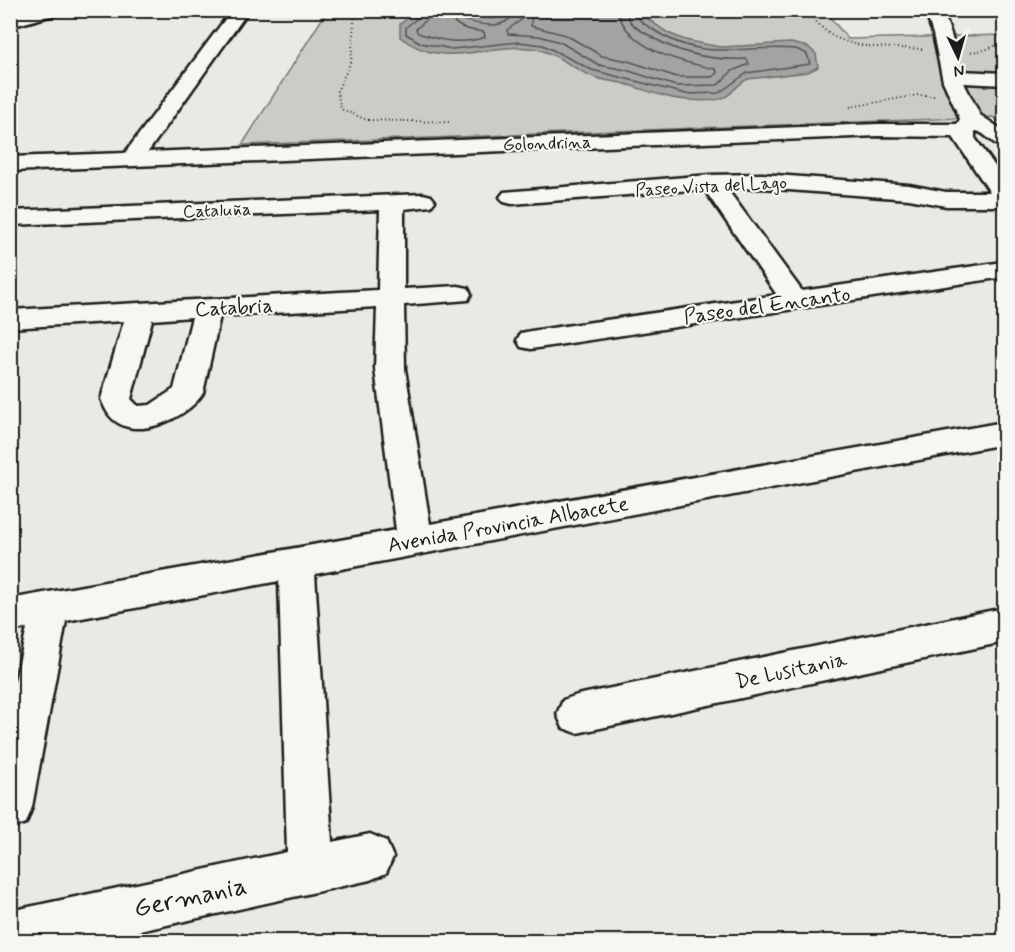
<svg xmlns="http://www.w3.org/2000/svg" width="1015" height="952" viewBox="0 0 1015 952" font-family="Mynerve,sans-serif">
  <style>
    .green { fill: #cbcbc7; stroke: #747472; stroke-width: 1.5 }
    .water { fill: #a3a3a1; stroke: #6d6d6c; stroke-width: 1.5 }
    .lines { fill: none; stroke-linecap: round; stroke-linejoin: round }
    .shore { stroke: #525251; stroke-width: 1.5 }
    .minor-casing { stroke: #1c1c1c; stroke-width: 5 }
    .path { stroke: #1c1c1c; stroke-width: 2; stroke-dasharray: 1 3; stroke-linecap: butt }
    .minor { fill: #f6f6f2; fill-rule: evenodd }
    .labels { text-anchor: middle; stroke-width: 4.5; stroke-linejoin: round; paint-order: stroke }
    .far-street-label { font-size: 18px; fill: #1c1c1c; stroke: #f6f6f2 }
    .street-label { font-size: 21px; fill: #1c1c1c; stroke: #f6f6f2 }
    .near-street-label { font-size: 26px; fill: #1c1c1c; stroke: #f6f6f2 }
  </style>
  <rect width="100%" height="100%" fill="#e9e9e5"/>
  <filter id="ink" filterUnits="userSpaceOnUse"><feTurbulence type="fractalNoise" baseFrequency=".0167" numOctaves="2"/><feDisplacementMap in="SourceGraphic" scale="12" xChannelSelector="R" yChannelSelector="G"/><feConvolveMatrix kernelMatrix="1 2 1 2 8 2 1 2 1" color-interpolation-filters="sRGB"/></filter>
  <g filter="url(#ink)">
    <path class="green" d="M 824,10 L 848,39 L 1004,35 L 1004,125 L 993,117 L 242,145 L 327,11 Z"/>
    <path class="water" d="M 417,11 C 429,10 445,7 457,10 C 473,15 497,26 512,11 L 637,11 L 668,33 L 685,40 L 720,47 L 791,43 L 808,47 L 816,54 L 818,67 L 808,72 L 748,79 C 739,83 735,90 727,96 C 718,102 702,101 691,100 C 668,100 647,90 625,84 C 615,81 604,81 594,77 C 573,70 559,54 537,49 C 487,40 446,73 400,37 L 400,24 Z"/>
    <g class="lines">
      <path class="shore" d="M 421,10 L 419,17 L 406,27 L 406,34 L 421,43 L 452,49 L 519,42 L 543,45 L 592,70 L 686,94 L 719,93 L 747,73 L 810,64 L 807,54 L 796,49 C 740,44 705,64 652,29 C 644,24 637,20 634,10
        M 428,10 L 426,20 L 416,29 L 418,33 C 441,41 462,45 485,37 L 484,32 C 468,30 452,28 448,10
        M 455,10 L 459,19 C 477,24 507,33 515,10
        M 523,10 L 521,20 L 507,30 L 508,34 L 539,36 L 560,42 L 599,65 L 626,70 L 676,86 L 718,85 L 732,71 L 749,64 L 747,59 C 710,61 678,54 647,34 C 636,28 628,23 626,10
        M 532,10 L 531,26 L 566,35 L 602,56 L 628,61 L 677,77 L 712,77 L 717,73 L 716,69 C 680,62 628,50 617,10"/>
      <defs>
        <path id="minor" d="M 30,10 L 59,10 L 57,14 L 10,27 L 10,16 Z
          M 232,10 L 249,10 L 148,152 L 878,124 L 957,124 L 960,119 L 943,81 L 933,34 L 925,10 L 942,10 L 951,34 L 960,71 L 1004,73 L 1004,85 L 964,83 L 980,115 L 1004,131 L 1004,148 C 993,145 984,131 975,131 L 975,138 L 1004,179 L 1004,206 L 946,206 L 909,199 L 762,188 L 727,189 L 802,291 L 1003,262 L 1004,277 L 531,349 L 521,347 L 517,340 L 521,333 L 531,331 L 777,295 L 704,189 L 512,204 L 504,202 L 500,197 L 504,192 L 710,175 L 762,174 L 909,185 L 946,192 L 990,192 L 953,137 L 878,136 L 10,171 L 10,157 L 125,153 Z
          M 423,194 L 431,196 L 435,201 L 431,206 L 404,209 L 404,289 L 458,286 L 468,288 L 471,294 L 468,300 L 404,305 L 405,369 L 430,524 L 1004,422 L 1004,444 L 315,574 L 332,842 L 370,834 L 386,841 L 393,857 L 386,873 L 370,880 L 90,942 L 10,942 L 10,911 L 287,852 L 279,581 L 66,621 L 32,807 L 26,823 L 10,829 L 10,703 L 27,628 L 10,631 L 10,599 L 396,530 L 375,369 L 377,307 L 220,316 L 203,393 C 188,418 133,444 110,416 C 106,411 103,404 101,399 L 124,321 L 10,328 L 10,310 L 378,290 L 380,210 L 10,225 L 10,211 ZM 192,317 L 174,389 L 150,405 L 138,406 L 131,399 L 152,320 Z
          M 1004,608 L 1004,642 L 577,733 L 563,728 L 557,714 L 563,700 L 577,695 Z"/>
      </defs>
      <use href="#minor" class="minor-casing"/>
      <path class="path" d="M 355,10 L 351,62 L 337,91 L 341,109 L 367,120 L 449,122
        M 805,10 C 814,18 822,30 833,36 C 859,50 893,47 922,49
        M 971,52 L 985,50 L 1004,42
        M 850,107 L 918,95 L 934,96"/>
      <use href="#minor" class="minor"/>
    </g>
  </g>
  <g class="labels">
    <g class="far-street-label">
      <text transform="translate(547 143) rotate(-2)" y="6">Golondrina</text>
      <text transform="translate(711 186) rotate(-3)" y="6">Paseo Vista del Lago</text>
      <text transform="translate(217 210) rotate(-2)" y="6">Cataluña</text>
    </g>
    <g class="street-label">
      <text transform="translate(767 305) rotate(-8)" y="7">Paseo del Encanto</text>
      <text transform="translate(234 307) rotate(-3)" y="7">Catabria</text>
      <text transform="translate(508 524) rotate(-10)" y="7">Avenida Provincia Albacete</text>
      <text transform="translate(791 670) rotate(-12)" y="7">De Lusitania</text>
    </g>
    <g class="near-street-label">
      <text transform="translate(190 896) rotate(-12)" y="9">Germania</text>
    </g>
  </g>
  <rect width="1015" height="952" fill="none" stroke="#f6f6f2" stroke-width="36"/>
  <rect x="18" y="18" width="979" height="916" fill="none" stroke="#1c1c1c" stroke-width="2" filter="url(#ink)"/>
  <g transform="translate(958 57) rotate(175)" stroke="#f6f6f2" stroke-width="4.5" paint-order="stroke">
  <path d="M0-4.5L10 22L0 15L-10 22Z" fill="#1c1c1c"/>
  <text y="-9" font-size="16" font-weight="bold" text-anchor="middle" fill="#1c1c1c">N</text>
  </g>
</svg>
